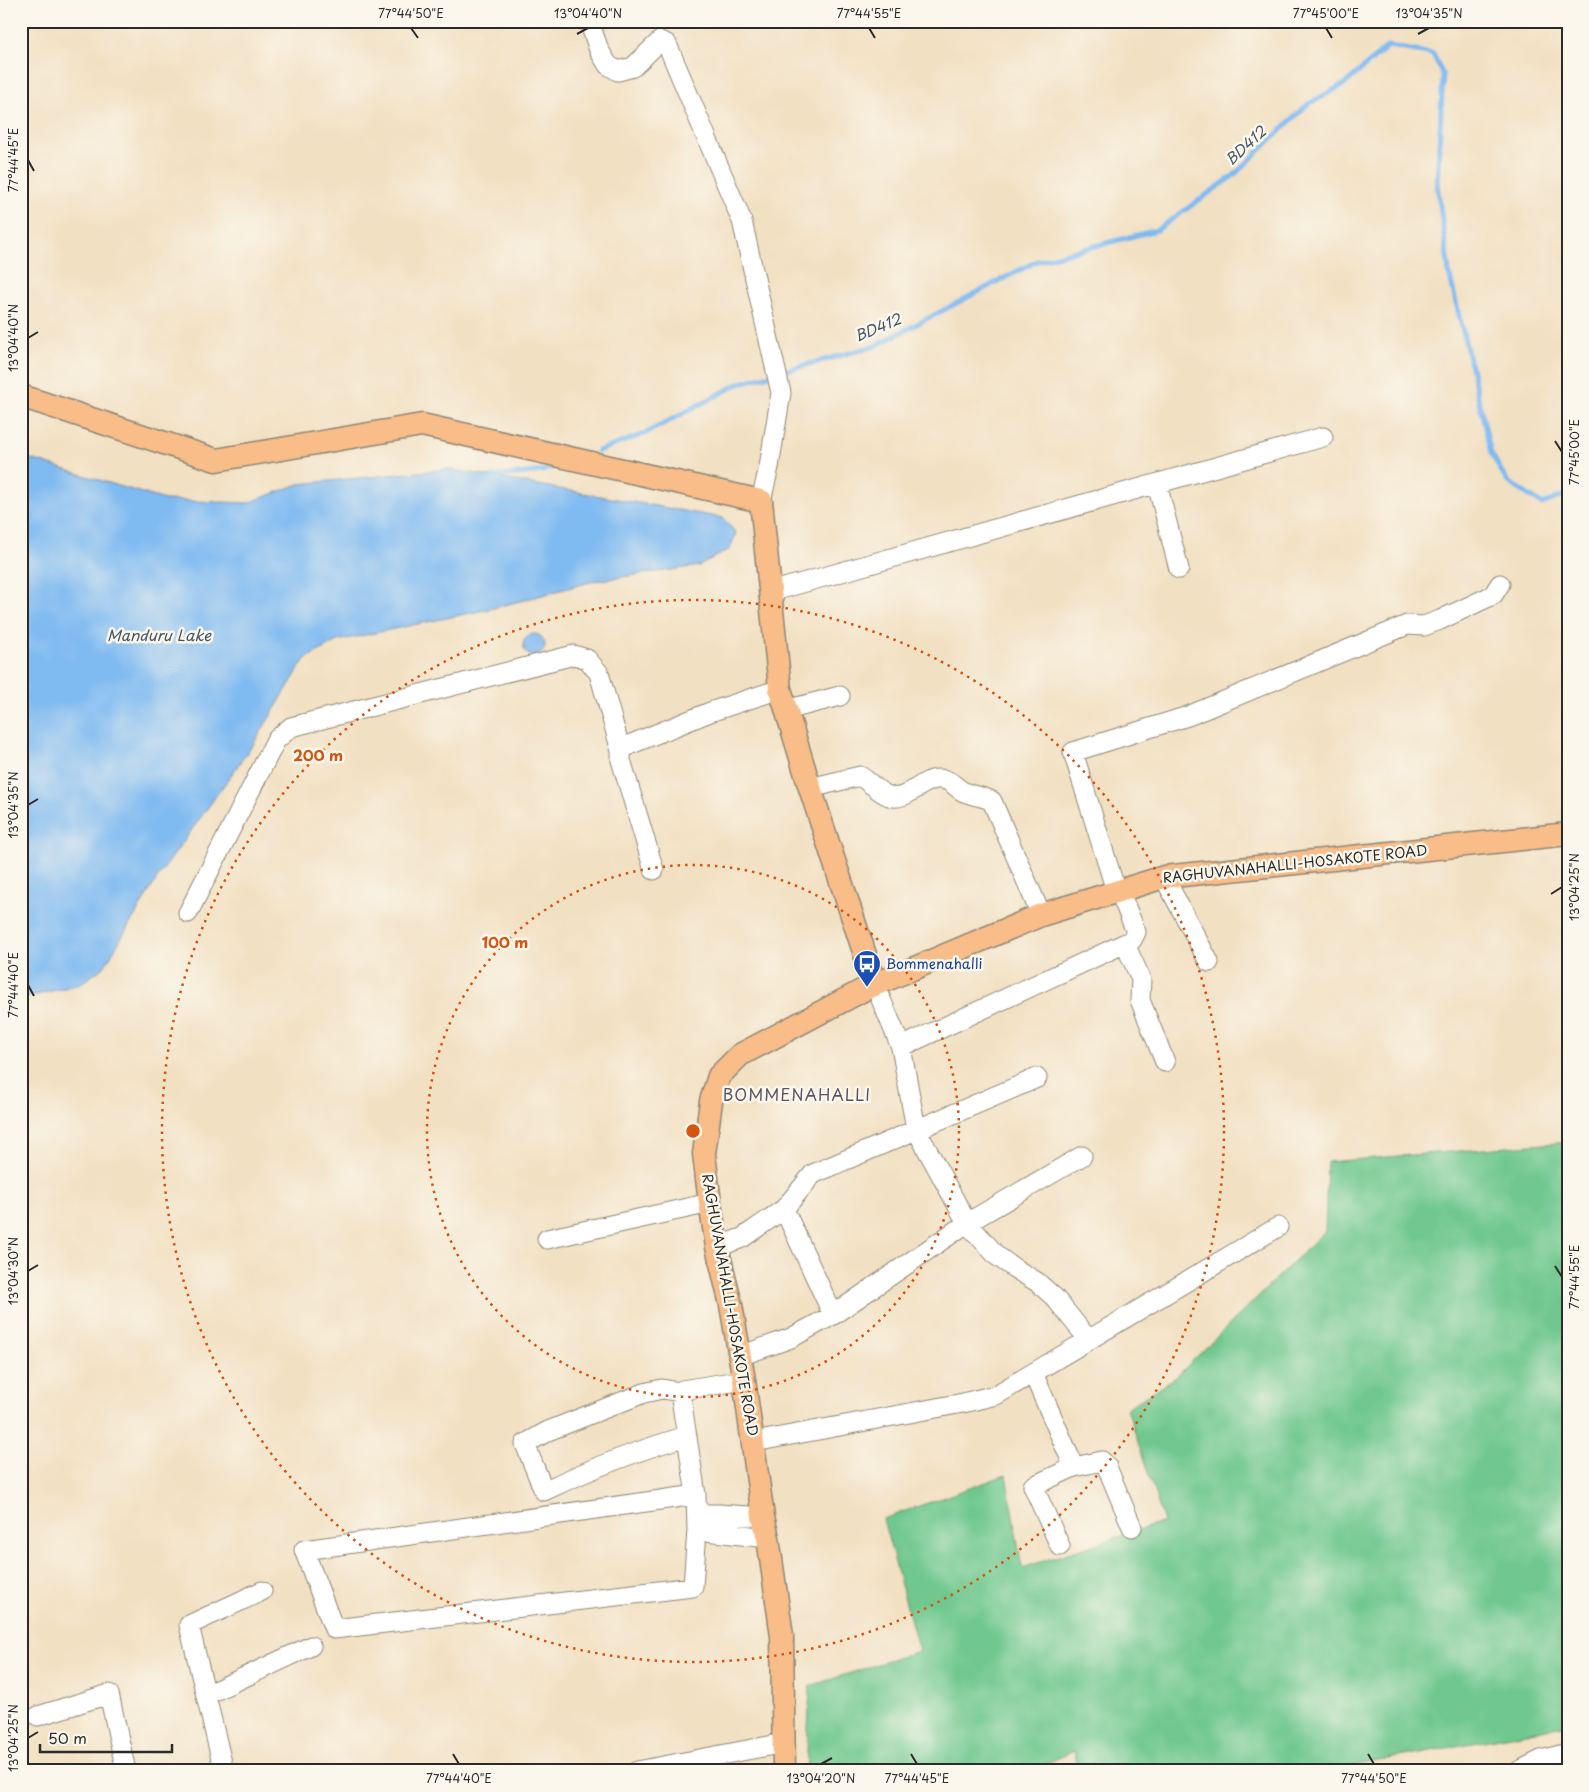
<svg xmlns="http://www.w3.org/2000/svg" width="1589" height="1792" viewBox="0 0 1589 1792" font-family="'Playpen Sans',sans-serif">
  <style>
    .green { fill: #6fc88e; stroke: #4d7a5c }
    .water { fill: #7fbaf1; stroke: #55728e }
    .lines { fill: none; stroke-linecap: round; stroke-linejoin: round }
    .stream { stroke: #7fbaf1; stroke-width: 5 }
    .minor-casing { stroke: #8e8676; stroke-width: 21 }
    .major-casing { stroke: #8e8676; stroke-width: 25 }
    .minor { stroke: #fff; stroke-width: 19 }
    .major { stroke: #f8bd89; stroke-width: 22 }
    .ticks { fill: none; stroke: #2b2b2b; stroke-width: 2 }
    .ring { fill: none; stroke: #d5540f; stroke-width: 2.5; stroke-dasharray: 2.5 5 }
    .labels { text-anchor: middle; stroke-width: 5; stroke-linejoin: round; paint-order: stroke }
    .street-label { font-size: 14px; fill: #2b2b2b; stroke: #fbf7ec }
    .transit-label { font-size: 14px; fill: #164399; stroke: #fbf7ec; text-anchor: start }
    .water-label { font-size: 15px; font-style: italic; fill: #445666; stroke: #fbf7ec }
    .quarter-label { font-size: 16px; letter-spacing: 1px; fill: #5c5464; stroke: #fbf7ec }
    .centre { fill: #d5540f; stroke: #fbf7ec; stroke-width: 2.5 }
    .ring-label { font-size: 15px; text-anchor: middle; font-weight: bold; fill: #d5540f; stroke: #fbf7ec; stroke-width: 5; stroke-linejoin: round; paint-order: stroke }
    .neatline { fill: none; stroke: #2b2b2b; stroke-width: 2 }
    .ticks-label { font-size: 12px; text-anchor: middle; fill: #2b2b2b }
  </style>
  <rect width="100%" height="100%" fill="#fbf7ec"/>
  <filter id="ink" filterUnits="userSpaceOnUse"><feTurbulence type="fractalNoise" baseFrequency=".02" numOctaves="2"/><feDisplacementMap in="SourceGraphic" scale="10" xChannelSelector="R" yChannelSelector="G"/><feConvolveMatrix kernelMatrix="1 2 1 2 8 2 1 2 1" color-interpolation-filters="sRGB"/></filter>
  <filter id="wash" filterUnits="userSpaceOnUse"><feTurbulence type="fractalNoise" baseFrequency=".0096" numOctaves="4" result="noise"/><feDisplacementMap in="SourceGraphic" scale="20" xChannelSelector="R" yChannelSelector="G"/><feGaussianBlur stdDeviation="1.12" result="paint"/><feColorMatrix in="noise" values="0 0 0 0 0 0 0 0 0 0 0 0 0 0 0 0 0 1.4 0 .05"/><feComposite in="paint" operator="in"/></filter>
  <g filter="url(#wash)">
    <rect width="100%" height="100%" fill="#f2e0c2"/>
    <path class="green" d="M 1568,1142 L 1568,1725 L 1325,1771 L 1079,1771 L 1074,1751 L 1030,1771 L 806,1771 L 810,1686 L 919,1651 L 883,1519 L 1006,1475 L 1022,1568 L 1164,1522 L 1127,1408 L 1176,1377 L 1325,1231 L 1327,1162 Z"/>
    <path class="water" d="M 21,456 L 165,500 L 248,503 L 299,484 L 448,469 L 723,518 L 736,533 L 730,549 L 699,566 L 594,581 L 494,608 L 337,641 L 305,659 L 254,743 L 158,877 L 104,967 L 80,984 L 21,999 Z
      M523 645a11 11 0 1 1 22 0a11 11 0 1 1-22 0Z"/>
    <g class="lines">
      <path class="stream" d="M 598,451 L 644,434 L 740,383 L 875,346 L 1037,261 L 1157,230 L 1233,176 L 1307,105 L 1346,83 L 1388,46 L 1433,54 L 1443,75 L 1437,183 L 1449,272 L 1491,453 L 1507,481 L 1542,504 L 1568,494
        M 493,477 L 543,471 L 561,464"/>
    </g>
  </g>
  <g filter="url(#ink)">
    <g class="lines">
      <defs>
        <path id="minor" d="M 589,21 L 599,50 L 608,65 L 618,71 L 633,67 L 660,41 L 667,44 L 742,221 L 781,393 L 769,467 L 761,501
          M 1157,484 L 1179,569
          M 770,592 L 1323,437
          M 786,710 L 840,696
          M 810,788 L 860,776 C 870,782 878,792 889,796 C 906,803 921,779 938,779 C 949,778 954,786 962,791 C 971,796 983,796 992,801 L 1041,915
          M 654,870 L 621,760 L 621,751 L 629,745 L 710,712 L 780,689
          M 1164,877 L 1209,962
          M 1116,891 L 1073,752 L 1188,716 L 1407,625 L 1424,626 L 1440,620 L 1493,595 L 1500,584
          M 188,913 L 276,740 L 291,727 L 574,655 L 587,659 L 599,673 L 621,751
          M 1125,944 L 1141,979 L 1140,1000 L 1165,1062
          M 875,985 L 901,1047 L 916,1129 L 967,1223 L 997,1256 L 1014,1268 L 1037,1282 L 1055,1298 L 1088,1339
          M 901,1047 L 1132,940 L 1136,932 L 1119,890
          M 784,1209 L 833,1315
          M 547,1239 L 710,1203
          M 717,1247 L 742,1238 L 784,1209 L 813,1174 L 1037,1078
          M 740,1356 L 791,1338 L 833,1315 L 967,1223 L 1082,1156
          M 1033,1373 L 1074,1467
          M 680,1392 L 662,1389 L 644,1393 L 548,1431 L 525,1444 L 544,1491 C 590,1469 638,1450 687,1436
          M 754,1442 L 963,1403 L 996,1395 L 1278,1227
          M 696,1495 L 304,1550 L 334,1629 L 693,1587 L 697,1530 L 768,1538
          M 697,1514 L 719,1514 L 763,1517
          M 697,1530 L 696,1495 L 680,1392 L 682,1390 L 744,1380
          M 1060,1546 L 1033,1486 L 1074,1467 L 1102,1461 L 1107,1467 L 1132,1527
          M 206,1695 L 311,1646
          M 38,1716 L 109,1694 L 126,1771
          M 224,1771 L 189,1625 L 262,1591
          M 637,1771 L 784,1743
          M 1519,1771 L 1541,1760 L 1568,1753"/>
        <path id="major" d="M 21,396 L 216,460 L 422,425 L 761,501 L 780,689 L 810,788 L 875,985
          M 784,1771 L 782,1636 L 768,1538 L 763,1517 L 744,1380 L 731,1305 L 717,1247 L 710,1203 L 704,1154 L 711,1101 L 719,1076 L 740,1055 L 867,988 L 1041,915 L 1164,877 L 1568,834"/>
      </defs>
      <use href="#minor" class="minor-casing"/>
      <use href="#major" class="major-casing"/>
      <use href="#minor" class="minor"/>
      <use href="#major" class="major"/>
    </g>
  </g>
  <path class="ticks" d="M 411,28 L 418,38M 869,28 L 875,38M 1326,28 L 1332,38M 577,34 L 588,28M 1418,34 L 1429,28M 28,160 L 34,171M 28,338 L 38,332M 1555,441 L 1562,452M 28,805 L 38,799M 1551,894 L 1562,887M 28,985 L 34,996M 1555,1266 L 1562,1277M 28,1271 L 38,1265M 28,1738 L 38,1732M 453,1754 L 459,1764M 911,1754 L 917,1764M 1368,1754 L 1374,1764M 821,1764 L 832,1758"/>
  <g class="ring">
    <circle cx="693" cy="1131" r="266"/>
    <circle cx="693" cy="1131" r="531"/>
  </g>
  <defs>
    <symbol id="bus-pin" viewBox="-11 -11 22 30"><path d="M0 17L-7.5 6A9.5 9.5 0 1 1 7.5 6Z" fill="#1a4fb4" stroke="#fbf7ec"/><path d="M-5-6H5V4H4V6H2V4H-2V6H-4V4H-5ZM-3.5-4V0h7V-4ZM-3.5 1.2v1.5H-2V1.2ZM2 1.2v1.5H3.5V1.2Z" fill="#fff"/></symbol>
  </defs>
  <g fill-rule="evenodd">
    <use href="#bus-pin" x="851" y="948" width="32" height="43"/>
  </g>
  <g class="labels">
    <g class="street-label">
      <text transform="translate(1295 864) rotate(-6)" y="5">RAGHUVANAHALLI-HOSAKOTE ROAD</text>
      <text transform="translate(730 1305) rotate(80)" y="5">RAGHUVANAHALLI-HOSAKOTE ROAD</text>
    </g>
    <g class="transit-label">
      <text x="886" y="969">Bommenahalli</text>
    </g>
    <g class="water-label">
      <text transform="translate(1246 146) rotate(-43)" y="5">BD412</text>
      <text transform="translate(878 328) rotate(-23)" y="5">BD412</text>
      <text x="159" y="641">Manduru Lake</text>
    </g>
    <g class="quarter-label">
      <text x="797" y="1101">BOMMENAHALLI</text>
    </g>
  </g>
  <circle cx="693" cy="1131" r="8" class="centre"/>
  <g class="ring-label">
    <text x="318" y="761">200 m</text>
    <text x="505" y="948">100 m</text>
  </g>
  <rect width="1589" height="1792" fill="none" stroke="#fbf7ec" stroke-width="55"/>
  <path d="M40 1744v8h132v-8" fill="none" stroke="#2b2b2b" stroke-width="2.5"/>
  <text x="48" y="1744" font-size="15" fill="#2b2b2b" stroke="#fbf7ec" stroke-width="4" paint-order="stroke">50 m</text>
  <rect x="28" y="28" width="1534" height="1736" class="neatline"/>
  <g class="ticks-label">
    <text x="411" y="18">77°44'50"E</text>
    <text x="588" y="18">13°04'40"N</text>
    <text x="869" y="18">77°44'55"E</text>
    <text x="1326" y="18">77°45'00"E</text>
    <text x="1429" y="18">13°04'35"N</text>
    <text transform="translate(14 160) rotate(-90)" y="4">77°44'45"E</text>
    <text transform="translate(14 338) rotate(-90)" y="4">13°04'40"N</text>
    <text transform="translate(1575 452) rotate(-90)" y="4">77°45'00"E</text>
    <text transform="translate(14 805) rotate(-90)" y="4">13°04'35"N</text>
    <text transform="translate(1575 887) rotate(-90)" y="4">13°04'25"N</text>
    <text transform="translate(14 985) rotate(-90)" y="4">77°44'40"E</text>
    <text transform="translate(14 1271) rotate(-90)" y="4">13°04'30"N</text>
    <text transform="translate(1575 1277) rotate(-90)" y="4">77°44'55"E</text>
    <text transform="translate(14 1738) rotate(-90)" y="4">13°04'25"N</text>
    <text x="459" y="1783">77°44'40"E</text>
    <text x="821" y="1783">13°04'20"N</text>
    <text x="917" y="1783">77°44'45"E</text>
    <text x="1374" y="1783">77°44'50"E</text>
  </g>
</svg>
